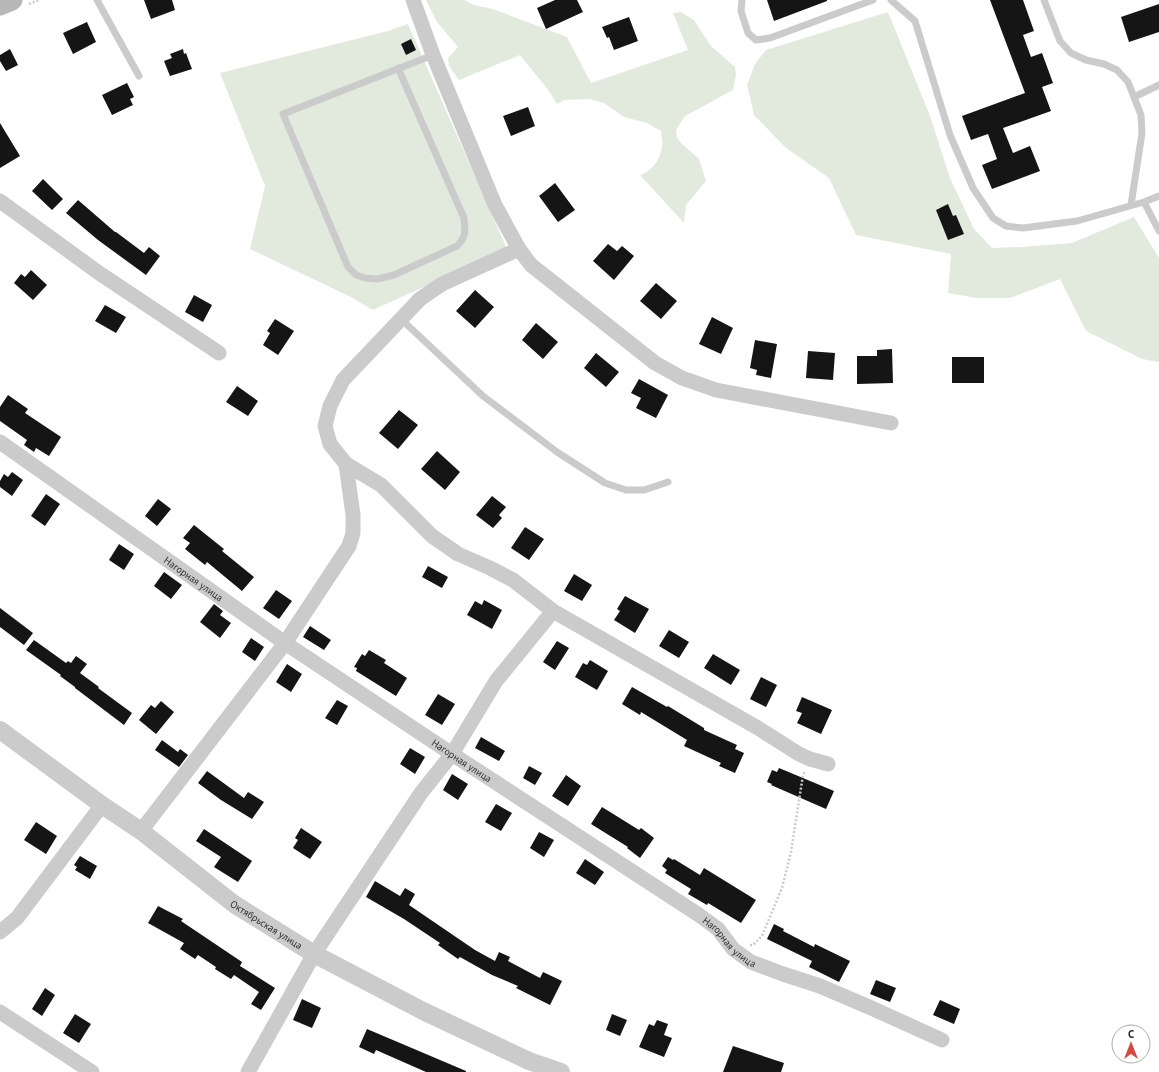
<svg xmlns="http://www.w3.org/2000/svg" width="1159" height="1072" viewBox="0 0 1159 1072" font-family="'PT Sans',sans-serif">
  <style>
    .green { fill: #e2eadd }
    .building { fill: #151515 }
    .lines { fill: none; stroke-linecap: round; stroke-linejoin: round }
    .path { stroke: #cbcbcb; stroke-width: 2.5; stroke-dasharray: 2 2; stroke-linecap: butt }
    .service { stroke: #cbcbcb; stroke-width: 7 }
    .minor { stroke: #cbcbcb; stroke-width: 15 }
    .tertiary { stroke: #cbcbcb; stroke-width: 18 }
    .secondary { stroke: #b8b8b8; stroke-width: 21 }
    .labels { text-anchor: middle; stroke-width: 4; stroke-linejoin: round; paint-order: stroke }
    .street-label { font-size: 10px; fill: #2e2e2e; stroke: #fff }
  </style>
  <rect width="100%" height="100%" fill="#fff"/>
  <path class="green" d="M 426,0 L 464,0 L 474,5 L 493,9 L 567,37 L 591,83 L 688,50 L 673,13 L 681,12 L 694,20 L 711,46 L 735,67 L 736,75 L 733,90 L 685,116 L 676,130 L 677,138 L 682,144 L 699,159 L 706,181 L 686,205 L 684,223 L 640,175 C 652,171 660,160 662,147 C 663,142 661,136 661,131 L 647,123 L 624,117 L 604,103 L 589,99 L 564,100 L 557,104 L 549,91 L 520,55 L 459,80 L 449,66 L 448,58 L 458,47 L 437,22 Z
    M 888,12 L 930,116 L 950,178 L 974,229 L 992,248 L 1021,247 L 1072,243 L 1134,217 L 1159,258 L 1159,362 L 1142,359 L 1086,331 L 1060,279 L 1010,298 L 977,298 L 948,293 L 951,254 L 856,235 L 829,178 L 786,148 L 754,115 L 747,85 L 755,64 L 766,50 Z
    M 408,24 L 507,249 L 373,310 L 351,297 L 250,249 L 265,186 L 220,73 L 388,31 Z"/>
  <path class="building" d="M 144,0 L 172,0 L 175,10 L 151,19 Z
    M 555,0 L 577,0 L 583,12 L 546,29 L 537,8 Z
    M 767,0 L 827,0 L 827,1 L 774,21 Z
    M 990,0 L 1023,0 L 1034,31 L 1023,35 L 1031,57 L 1042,53 L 1053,83 L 1042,87 L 1051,111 L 1003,128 L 1013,153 L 1030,146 L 1040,171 L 992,189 L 982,165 L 997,159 L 988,134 L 971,140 L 962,116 L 1025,93 Z
    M 1159,4 L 1159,32 L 1129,42 L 1121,17 Z
    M 629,17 L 638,41 L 614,50 L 609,37 L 607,38 L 602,27 Z
    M 87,22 L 96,42 L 73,54 L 63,33 Z
    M 411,39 L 416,50 L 406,55 L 401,44 Z
    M 10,49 L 18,65 L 6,71 L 0,61 L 0,55 Z
    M 183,49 L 184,54 L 186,53 L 192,69 L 170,76 L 164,61 L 172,58 L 170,54 Z
    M 127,83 L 134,97 L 130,99 L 133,105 L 112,115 L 102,95 Z
    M 528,107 L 535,126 L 511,136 L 503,116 Z
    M 0,123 L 20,156 L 0,168 Z
    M 43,179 L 63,199 L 52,210 L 32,191 Z
    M 555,183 L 575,210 L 558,222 L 539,196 Z
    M 78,200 L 115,232 L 116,232 L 144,253 L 149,247 L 160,256 L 146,275 L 98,240 L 66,213 Z
    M 948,204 L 953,216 L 956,215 L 964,234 L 948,240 L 936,210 Z
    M 608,244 L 617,251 L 622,246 L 634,256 L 614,280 L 593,261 Z
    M 31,270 L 47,285 L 33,300 L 14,283 L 21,274 L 25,277 Z
    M 656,283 L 677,301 L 661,319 L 640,301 Z
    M 475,290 L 494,307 L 475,328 L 456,311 Z
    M 194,295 L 212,305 L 203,322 L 185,312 Z
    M 105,305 L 126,317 L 116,333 L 95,321 Z
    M 712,317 L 733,328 L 721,354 L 699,344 Z
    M 275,319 L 294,331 L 278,355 L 263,345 L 270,333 L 267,331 Z
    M 536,323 L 558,342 L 543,359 L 522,340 Z
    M 755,340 L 777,344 L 771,378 L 756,375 L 757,370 L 750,368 Z
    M 892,349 L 893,383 L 857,384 L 857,356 L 877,356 L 877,350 Z
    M 808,351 L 835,353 L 833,380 L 806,378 Z
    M 596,353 L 619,372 L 606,387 L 584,368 Z
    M 952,357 L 984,357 L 984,383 L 952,383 Z
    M 639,379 L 668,395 L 656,418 L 636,408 L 641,398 L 631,393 Z
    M 237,386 L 258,401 L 248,416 L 226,402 Z
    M 8,395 L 28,409 L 25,413 L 61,437 L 49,456 L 36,448 L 34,452 L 24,445 L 27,440 L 0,421 L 0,407 Z
    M 399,410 L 418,425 L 398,449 L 379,433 Z
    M 437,451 L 460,472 L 445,490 L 421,469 Z
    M 12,472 L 23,480 L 12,496 L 0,487 L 0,481 L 4,474 L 8,477 Z
    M 46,494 L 60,504 L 45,526 L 31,516 Z
    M 492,496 L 506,507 L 499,515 L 502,518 L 493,528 L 476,515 Z
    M 158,499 L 171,509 L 157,526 L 145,516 Z
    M 194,525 L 224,549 L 222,551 L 254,577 L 242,591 L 207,562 L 205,565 L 185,549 L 190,543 L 183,538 Z
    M 525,527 L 544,539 L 529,560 L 511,548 Z
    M 119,544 L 134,554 L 124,570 L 109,560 Z
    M 428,566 L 448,577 L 442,588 L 422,577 Z
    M 164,572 L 182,585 L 171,599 L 154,586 Z
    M 574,574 L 592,585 L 582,601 L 564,591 Z
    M 276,590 L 292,601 L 279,619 L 263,608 Z
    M 625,596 L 649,609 L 635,633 L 614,620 L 620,611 L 617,609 Z
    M 484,600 L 502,610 L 492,629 L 467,615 L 475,601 L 482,605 Z
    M 214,604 L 223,611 L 220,615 L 231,623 L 220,638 L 200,622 Z
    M 0,608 L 33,633 L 24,645 L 0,627 Z
    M 310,626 L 331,640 L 324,650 L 303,637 Z
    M 669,630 L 689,642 L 679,658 L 659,646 Z
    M 251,638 L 264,647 L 255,661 L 242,652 Z
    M 34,640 L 66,663 L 68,661 L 71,663 L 76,656 L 87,664 L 80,673 L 99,687 L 98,688 L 132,713 L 124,725 L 75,688 L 75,687 L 60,676 L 61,675 L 26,650 Z
    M 557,641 L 569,648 L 555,670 L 543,662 Z
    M 369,650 L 386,660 L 384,663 L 407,678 L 396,696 L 356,671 L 357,668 L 354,667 L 362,654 L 365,656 Z
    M 713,654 L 740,670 L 731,685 L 704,668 Z
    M 590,660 L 608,671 L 597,690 L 575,677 L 583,663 L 587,665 Z
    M 287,664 L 302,674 L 291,692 L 276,682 Z
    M 761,677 L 777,685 L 766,707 L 750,699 Z
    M 632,687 L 667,707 L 668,706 L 704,728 L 704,730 L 737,745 L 735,749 L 744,753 L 735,773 L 719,766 L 721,763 L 684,746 L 687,740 L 641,712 L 640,715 L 622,704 Z
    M 438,694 L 455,704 L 442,725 L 425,715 Z
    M 802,697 L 832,710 L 821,734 L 797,723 L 802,713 L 796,711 Z
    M 337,700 L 348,706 L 337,725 L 325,718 Z
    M 161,701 L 174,712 L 156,734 L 139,720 L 151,705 L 155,708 Z
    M 481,737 L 505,751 L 499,761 L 475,748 Z
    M 162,740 L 178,752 L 180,749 L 188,755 L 179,767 L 155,750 Z
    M 410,748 L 425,757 L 415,774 L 400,764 Z
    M 529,766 L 542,773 L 535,785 L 523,778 Z
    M 779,768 L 834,791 L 826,809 L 771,785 L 772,784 L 767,782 L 772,770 L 777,772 Z
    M 207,771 L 244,798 L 248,792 L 264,802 L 252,819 L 221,800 L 198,783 Z
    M 452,774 L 468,784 L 458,800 L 443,790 Z
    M 566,775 L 581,786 L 568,806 L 552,796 Z
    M 496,804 L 512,813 L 501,831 L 485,822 Z
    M 602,807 L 639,830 L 641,828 L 654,838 L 640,858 L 627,848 L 628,847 L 591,824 Z
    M 36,822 L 57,836 L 46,854 L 24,840 Z
    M 301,828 L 322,842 L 310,859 L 293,848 L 298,840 L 295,838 Z
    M 204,829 L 252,861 L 238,882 L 214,867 L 221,857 L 196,841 Z
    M 539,832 L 554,840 L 544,857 L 530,848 Z
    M 80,856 L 97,866 L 90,879 L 75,870 L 77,867 L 74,865 Z
    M 668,857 L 673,860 L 674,859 L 700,875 L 704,868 L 756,900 L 741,923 L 708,903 L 707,905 L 688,894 L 691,889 L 665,873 L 667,870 L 662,866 Z
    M 585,859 L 604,872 L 595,885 L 576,873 Z
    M 375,881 L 400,896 L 405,888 L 415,894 L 409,905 L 475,950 L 495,961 L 499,952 L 510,957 L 508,961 L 540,978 L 543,972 L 562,981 L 550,1005 L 516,988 L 518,986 L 492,975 L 460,957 L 458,959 L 438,945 L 440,943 L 404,919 L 366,897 Z
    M 158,906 L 183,919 L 181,921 L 242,962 L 240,966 L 275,988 L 261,1010 L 251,1004 L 259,992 L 234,975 L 231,979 L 215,969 L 216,967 L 198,955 L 195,959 L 180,949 L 184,943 L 148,923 Z
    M 774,924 L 784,929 L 783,931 L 814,947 L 815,944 L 850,961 L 839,982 L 809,967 L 812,961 L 767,939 Z
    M 876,980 L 896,988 L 890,1002 L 870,994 Z
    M 45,988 L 55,995 L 42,1016 L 32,1009 Z
    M 302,999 L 321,1008 L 312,1028 L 293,1020 Z
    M 940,1000 L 960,1009 L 954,1024 L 933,1015 Z
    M 75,1014 L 91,1024 L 79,1043 L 63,1033 Z
    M 612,1014 L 627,1020 L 620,1036 L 606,1030 Z
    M 657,1020 L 668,1024 L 664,1035 L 672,1038 L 664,1057 L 639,1047 L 649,1024 L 654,1026 Z
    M 367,1029 L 466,1071 L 466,1072 L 426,1072 L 376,1050 L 374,1054 L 359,1047 Z
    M 733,1046 L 784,1063 L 781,1072 L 723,1072 Z"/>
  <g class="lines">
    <path class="path" d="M 29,4 L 39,0
      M 750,945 L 753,945 L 762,936 L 782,888 L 791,852 L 803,775 L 805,771"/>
    <path class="service" d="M 97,0 L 139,76
      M 742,0 L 741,11 L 748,33 L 756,40 L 770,38 L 873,0
      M 891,0 L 915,21 L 950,135 L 973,188 L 993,218 L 1006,226 L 1023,228 L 1077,221 L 1144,202 L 1159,196
      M 1044,0 L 1060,41 L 1071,53 L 1086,60 L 1104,64 L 1117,70 L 1128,82 L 1141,115 L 1142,133 L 1131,205
      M 398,68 L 464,218 C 465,231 467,236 457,246 L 394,275 L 377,279 L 365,278 L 356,275 L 348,267 L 283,114 L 433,55
      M 1134,97 L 1159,85
      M 1144,202 L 1159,231
      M 401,319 L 483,396 L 557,452 L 605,483 L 626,490 L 644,490 L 668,482"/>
    <g class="minor">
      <path d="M 413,0 L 433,55 L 495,205 L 519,249 L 531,265 L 655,363 L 682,378 L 716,390 L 891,423"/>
      <path d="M 0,201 L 99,273 L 219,353"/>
      <path d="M 519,249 L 442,284 L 420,299 L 343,380 L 330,406 L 325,426 L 330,444 L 346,464 L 381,485 L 432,536 L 458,554 L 490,568 L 513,580 L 553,611 L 758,728 L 799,754 L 810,759 L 828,764"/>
      <path id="s1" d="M 0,442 L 285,643 L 452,754 L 699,915 L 718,929 L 733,949 L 751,962 L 783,974 L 820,986 L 869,1007 L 942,1040"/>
      <path d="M 141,831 L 285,643 L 349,546 L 353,533 L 353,515 L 346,464"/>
      <path d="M 0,932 L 17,918 L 102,805"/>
      <path d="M 0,1012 L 92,1072"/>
      <path d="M 248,1072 L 314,954 L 421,793 L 452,754 L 496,681 L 553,611"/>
    </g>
    <path class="tertiary" id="s2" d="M 0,730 L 102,805 L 141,831 L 234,904 L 314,954 L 423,1011 L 529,1061 L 561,1072"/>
    <path class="secondary" d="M 0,5 L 12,0"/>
  </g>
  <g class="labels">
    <g class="street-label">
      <text dy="4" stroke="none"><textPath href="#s1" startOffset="237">Нагорная улица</textPath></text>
      <text dy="4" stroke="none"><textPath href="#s1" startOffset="561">Нагорная улица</textPath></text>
      <text dy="4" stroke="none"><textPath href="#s2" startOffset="330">Октябрьская улица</textPath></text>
      <text dy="4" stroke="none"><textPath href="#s1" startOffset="885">Нагорная улица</textPath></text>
    </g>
  </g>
  <g transform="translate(1131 1044)"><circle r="19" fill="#ffffff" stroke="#ababab"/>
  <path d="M0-3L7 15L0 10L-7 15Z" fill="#d54840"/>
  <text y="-6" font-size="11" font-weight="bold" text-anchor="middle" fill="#2e2e2e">С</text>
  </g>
</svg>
